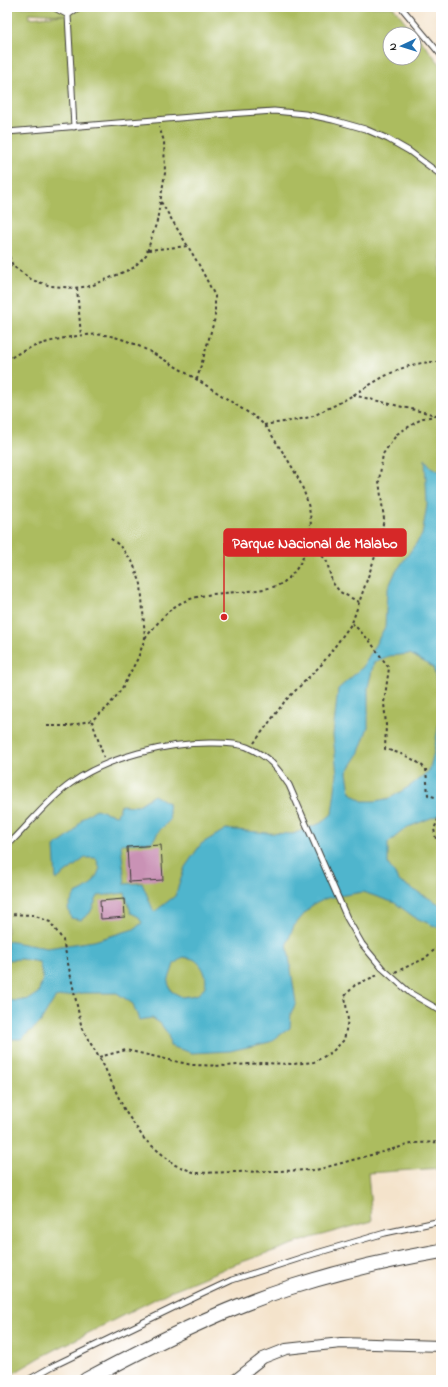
<svg xmlns="http://www.w3.org/2000/svg" width="448" height="1387" viewBox="0 0 448 1387" font-family="'Indie Flower',sans-serif">
  <style>
    .green { fill: #acbc5e; stroke: #646c3d; fill-rule: evenodd }
    .water { fill: #4fb5cd; stroke: #366874; fill-rule: evenodd }
    .building { fill: #c992b5 }
    .lines { fill: none; stroke-linecap: round; stroke-linejoin: round }
    .lane-casing { stroke: #3c3a36; stroke-width: 7 }
    .street-casing { stroke: #3c3a36; stroke-width: 12 }
    .secondary-casing { stroke: #3c3a36; stroke-width: 16 }
    .path { stroke: #3c3a36; stroke-width: 2; stroke-dasharray: 3 3; stroke-linecap: butt }
    .lane { stroke: #fff; stroke-width: 5 }
    .street { stroke: #fff; stroke-width: 10 }
    .secondary { stroke: #fff; stroke-width: 14 }
    .leader { fill: none; stroke: #d62828; stroke-width: 1.5 }
    .callout-dot { fill: #d62828; stroke: #fff; stroke-width: 1.5 }
    .callout { fill: #d62828; stroke: #d62828; stroke-width: 1.5 }
    .callout-label { font-size: 15px; text-anchor: middle; font-weight: bold; fill: #fff }
  </style>
  <rect width="100%" height="100%" fill="#fff"/>
  <filter id="ink" filterUnits="userSpaceOnUse"><feTurbulence type="fractalNoise" baseFrequency=".025" numOctaves="2"/><feDisplacementMap in="SourceGraphic" scale="8" xChannelSelector="R" yChannelSelector="G"/><feConvolveMatrix kernelMatrix="1 2 1 2 8 2 1 2 1" color-interpolation-filters="sRGB"/></filter>
  <filter id="wash" filterUnits="userSpaceOnUse"><feTurbulence type="fractalNoise" baseFrequency=".012" numOctaves="4" result="noise"/><feDisplacementMap in="SourceGraphic" scale="16" xChannelSelector="R" yChannelSelector="G"/><feGaussianBlur stdDeviation="0.9" result="paint"/><feColorMatrix in="noise" values="0 0 0 0 0 0 0 0 0 0 0 0 0 0 0 0 0 1.4 0 .05"/><feComposite in="paint" operator="in"/></filter>
  <g filter="url(#wash)">
    <rect width="100%" height="100%" fill="#f4e3cb"/>
    <path class="green" d="M 7,7 L 393,7 L 441,65 L 441,1168 L 368,1173 L 372,1221 L 311,1238 L 236,1264 L 173,1290 L 41,1357 L 7,1377 ZM 28,13 L 64,15 L 29,18 ZM 390,34 L 414,34 L 414,58 L 390,58 Z"/>
    <path class="water" d="M 425,459 L 431,467 L 441,472 L 441,814 L 406,828 L 388,843 L 388,864 L 400,882 L 441,905 L 441,929 L 414,917 L 395,903 L 363,892 L 327,898 L 311,906 L 294,926 L 287,943 L 296,1003 L 291,1013 L 290,1028 L 270,1042 L 230,1051 L 192,1053 L 170,1046 L 168,1034 L 160,1023 L 152,1018 L 139,1020 L 133,1004 L 117,993 L 83,993 L 55,998 L 40,1023 L 21,1039 L 7,1039 L 7,1000 L 17,1001 L 29,999 L 38,993 L 43,978 L 39,962 L 21,959 L 7,960 L 7,941 L 47,948 L 94,941 L 134,929 L 142,923 L 139,917 L 131,913 L 125,893 L 98,896 L 90,913 L 81,920 L 71,918 L 68,908 L 75,894 C 90,888 94,883 100,868 L 96,858 L 85,858 L 56,880 L 54,847 L 72,834 L 83,818 L 96,809 C 103,811 109,814 117,815 L 121,805 L 137,806 L 154,795 L 168,803 L 170,820 L 159,831 L 152,842 L 121,844 L 125,884 L 142,883 L 154,912 L 175,896 L 185,867 L 201,844 L 226,829 L 267,833 L 293,834 L 321,823 L 332,814 L 337,774 L 333,735 L 338,689 L 363,667 L 385,627 L 387,591 L 395,573 L 422,535 L 427,505 ZM 410,654 L 433,667 L 439,691 L 439,722 L 434,752 L 429,771 L 410,786 L 390,798 L 376,801 L 362,801 L 350,792 L 347,772 L 358,755 L 368,727 L 368,687 L 374,662 L 389,656 ZM 183,957 C 186,958 190,958 193,959 C 205,965 212,986 198,994 C 194,996 187,996 182,997 L 171,991 L 168,982 L 174,964 Z"/>
    <g id="blocks">
      <path class="building" d="M 161,845 L 163,880 L 129,882 L 127,847 Z
        M 124,899 L 125,917 L 101,919 L 100,901 Z"/>
    </g>
  </g>
  <g filter="url(#ink)">
    <use href="#blocks" fill-opacity="0" stroke="#3c3a36" stroke-width="1"/>
    <g class="lines">
      <defs>
        <path id="lane" d="M 53,7 L 68,15
          M 401,7 L 441,55
          M 74,127 L 68,15 L 79,7
          M 7,132 L 228,114 L 274,111 L 305,114 L 333,120 L 365,129 L 388,139 L 409,151 L 441,175
          M 7,846 C 28,826 46,801 70,784 C 107,757 168,742 214,743 C 225,743 237,743 247,747 C 269,757 276,766 289,785 L 347,918 L 362,944 L 382,968 L 410,993 L 441,1011
          M 28,1380 L 53,1366 L 183,1303 L 232,1280 L 310,1255 L 385,1233 L 441,1221"/>
        <path id="street" d="M 235,1380 L 263,1358 L 286,1349 L 341,1343 L 441,1346"/>
        <path id="secondary" d="M 86,1380 C 149,1346 220,1310 288,1288 C 338,1272 389,1260 441,1251"/>
      </defs>
      <use href="#lane" class="lane-casing"/>
      <use href="#street" class="street-casing"/>
      <use href="#secondary" class="secondary-casing"/>
      <path class="path" d="M 161,202 L 198,263 L 215,296 L 215,318 L 197,379
        M 148,250 L 188,246
        M 7,251 L 13,266 L 32,280 L 51,286 L 74,288 L 91,286 L 133,268 L 146,255 L 157,221 L 165,173 L 164,141 L 159,127
        M 7,271 L 12,266
        M 77,288 L 81,336
        M 7,361 C 26,344 80,332 105,335 C 131,339 156,355 178,368 C 198,380 217,392 236,405 C 245,411 257,417 264,425 C 270,431 275,441 280,448 C 301,479 322,518 304,555 C 300,565 293,575 284,582 C 277,587 265,589 257,590 C 232,594 204,591 181,603 C 166,610 156,626 145,638
        M 353,395 L 436,415
        M 264,425 C 280,422 297,421 313,416 C 318,414 324,410 329,408 C 368,390 395,360 441,362
        M 308,545 L 318,550 L 327,562 L 332,582 L 340,592 L 359,602
        M 352,623 L 369,640 L 389,668 L 384,703 L 386,725 L 385,749 C 400,753 414,758 426,769 L 428,795 L 441,799
        M 92,721 L 104,758
        M 47,726 L 70,726 L 92,720 L 107,708 L 121,690 L 138,658 L 145,638 L 141,584 L 132,561 L 119,545 L 110,538
        M 254,743 L 285,701 L 322,664 L 352,623 L 378,548 L 384,519 L 379,481 L 383,454 L 397,434 L 423,418 L 441,415
        M 441,801 L 438,820 L 434,829 L 436,839 L 441,843
        M 7,914 L 33,915 L 50,922 L 63,940 L 82,1029 L 103,1064 L 125,1111 L 145,1140 L 175,1165 L 196,1173 L 316,1170 L 415,1143 L 441,1142
        M 395,972 L 424,959 L 441,944
        M 99,1057 L 126,1050 L 192,1065 L 227,1066 L 261,1063 L 293,1064 L 314,1062 L 332,1052 L 344,1040 L 348,1020 L 345,996 L 355,985 L 378,975"/>
      <use href="#lane" class="lane"/>
      <use href="#street" class="street"/>
      <use href="#secondary" class="secondary"/>
    </g>
  </g>
  <path class="leader" d="M224 617L224 543"/>
  <circle class="callout-dot" cx="224" cy="617" r="4"/>
  <rect class="callout" x="224" y="529" width="182" height="27" rx="4"/>
  <g class="callout-label">
    <text x="315" y="548">Parque Nacional de Malabo</text>
  </g>
  <rect width="448" height="1387" fill="none" stroke="#fff" stroke-width="24"/>
  <g transform="translate(402 46) rotate(266)"><circle r="19" fill="#ffffff" stroke="#a4a4a4"/>
  <path d="M0-3L7 15L0 10L-7 15Z" fill="#1f6fb2"/>
  <text y="-6" font-size="11" font-weight="bold" text-anchor="middle" fill="#1c1c1c">N</text>
  </g>
</svg>
